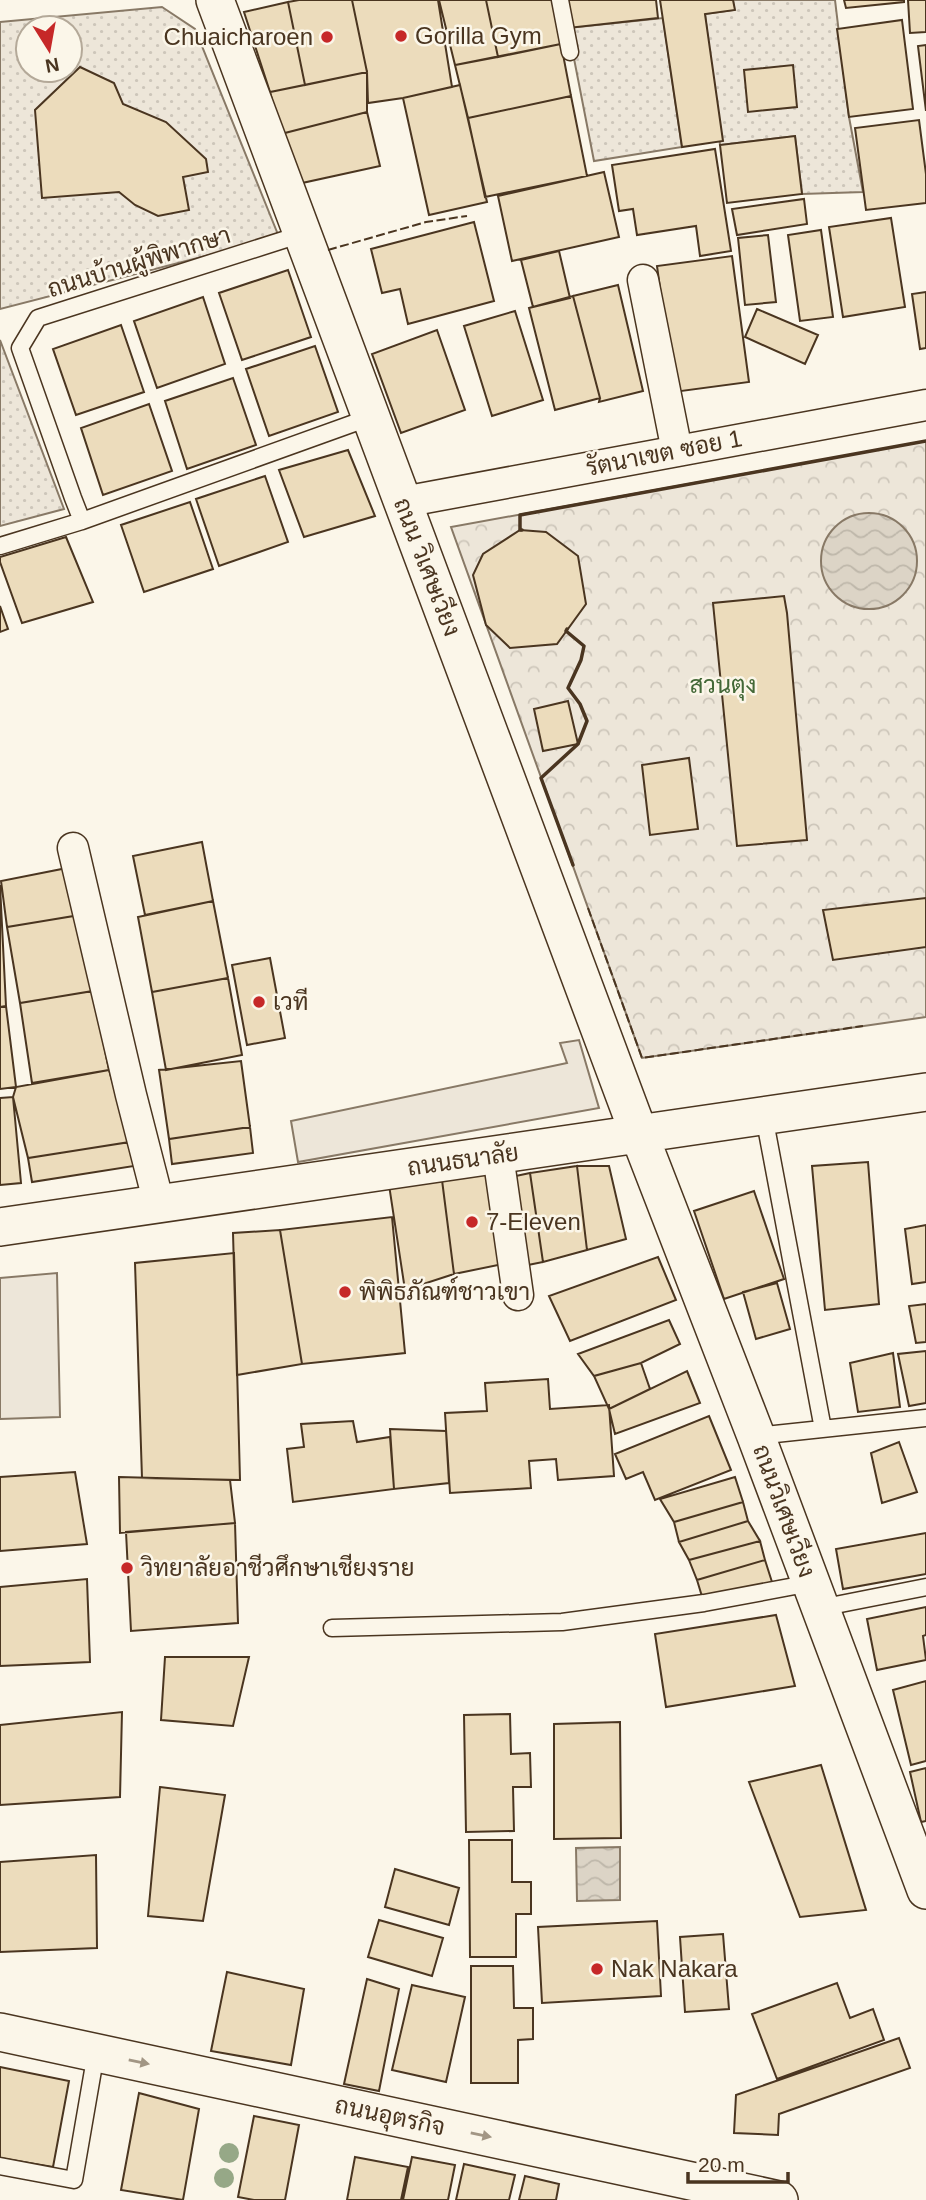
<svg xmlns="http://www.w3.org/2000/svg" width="926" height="2200" viewBox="0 0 926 2200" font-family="Arial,Sarabun,sans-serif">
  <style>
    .grass { fill: url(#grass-dots); stroke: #887966; stroke-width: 2; fill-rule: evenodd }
    .forest { fill: url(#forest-crowns); stroke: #887966; stroke-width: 2 }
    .garden { fill: #ede6d9; stroke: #887966; stroke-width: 2 }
    .water { fill: url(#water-waves); stroke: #887966; stroke-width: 2 }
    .building { fill: #ecdcbc; stroke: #4a3520; stroke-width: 2 }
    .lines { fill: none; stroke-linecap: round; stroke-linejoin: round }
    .service-casing { stroke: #4a3520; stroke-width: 19 }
    .minor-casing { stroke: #4a3520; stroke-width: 33 }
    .tertiary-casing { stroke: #4a3520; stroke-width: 40 }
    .service { stroke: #fbf6e9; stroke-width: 16 }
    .minor { stroke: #fbf6e9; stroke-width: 30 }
    .tertiary { stroke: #fbf6e9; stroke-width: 37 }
    .fence { stroke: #4a3520; stroke-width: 2; stroke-dasharray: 9 3.5; stroke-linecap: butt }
    .wall { stroke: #4a3520; stroke-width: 3.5 }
    .tree { fill: #96a887 }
    .oneway { fill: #a29684 }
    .poi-dot { fill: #c62828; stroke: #fbf6e9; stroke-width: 2.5 }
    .labels { text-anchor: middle; stroke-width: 5; stroke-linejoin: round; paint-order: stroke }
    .poi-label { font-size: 24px; fill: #4a3520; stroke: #fbf6e9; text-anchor: start }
    .street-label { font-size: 24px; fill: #4a3520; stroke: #fbf6e9 }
    .park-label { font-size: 24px; fill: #436837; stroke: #fbf6e9 }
  </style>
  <defs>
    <pattern id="grass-dots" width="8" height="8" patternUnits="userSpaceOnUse" patternTransform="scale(1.75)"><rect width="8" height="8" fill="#ede6d9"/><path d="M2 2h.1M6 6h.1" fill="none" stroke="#cdc6ba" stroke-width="1.8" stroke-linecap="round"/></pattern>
    <pattern id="forest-crowns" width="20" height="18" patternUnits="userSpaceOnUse" patternTransform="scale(1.75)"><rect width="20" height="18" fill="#ede6d9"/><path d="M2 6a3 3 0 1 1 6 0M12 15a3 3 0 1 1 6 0" fill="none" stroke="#cdc6ba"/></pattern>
    <pattern id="water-waves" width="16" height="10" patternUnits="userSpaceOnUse" patternTransform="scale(1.75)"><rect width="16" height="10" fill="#dcd4c6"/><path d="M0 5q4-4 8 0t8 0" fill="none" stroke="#beb7aa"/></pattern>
  </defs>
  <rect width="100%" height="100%" fill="#fbf6e9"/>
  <path class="grass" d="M 733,0 L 835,0 L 849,117 L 863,192 L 802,194 L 795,136 L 720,145 L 705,14 L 734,10 Z
    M 162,7 L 195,29 L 279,237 L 0,309 L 0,22 ZM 28,28 L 70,28 L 70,70 L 28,70 Z
    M 663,18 L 682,147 L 594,161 L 568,28 Z
    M 0,340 L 64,509 L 0,526 Z"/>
  <path class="forest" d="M 926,441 L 926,1017 L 642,1058 L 451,527 Z"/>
  <path class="garden" d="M 579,1040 L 599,1108 L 298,1162 L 291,1121 L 567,1063 L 560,1043 Z
    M 57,1273 L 60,1417 L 0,1419 L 0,1278 Z"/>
  <path class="water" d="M821 561a48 48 0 1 1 96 0a48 48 0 1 1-96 0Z
    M 620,1847 L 620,1900 L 577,1901 L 576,1848 Z"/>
  <path class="building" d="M 299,0 L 352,0 L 367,72 L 305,85 L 288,2 Z
    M 352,0 L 438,0 L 452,87 L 403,98 L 368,103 L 367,72 Z
    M 439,0 L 486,0 L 498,57 L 455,65 Z
    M 486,0 L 552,0 L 561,44 L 498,57 Z
    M 565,0 L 656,0 L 658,18 L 568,28 Z
    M 660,0 L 733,0 L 735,10 L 705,14 L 723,141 L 682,147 Z
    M 844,0 L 904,0 L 904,2 L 846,8 Z
    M 908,0 L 926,0 L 926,32 L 910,33 Z
    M 288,2 L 305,85 L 270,92 L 244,12 Z
    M 902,20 L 913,109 L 849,117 L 837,29 Z
    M 561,44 L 571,96 L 468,118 L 455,65 Z
    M 926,45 L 926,111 L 918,46 Z
    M 793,65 L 797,107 L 748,112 L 744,70 Z
    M 80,67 L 114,83 L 123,104 L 166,122 L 206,159 L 208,172 L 183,177 L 189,210 L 158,216 L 135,205 L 119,192 L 42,198 L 35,110 Z
    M 367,72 L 367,112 L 281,134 L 270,92 Z
    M 460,85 L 487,202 L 429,215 L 403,98 Z
    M 571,96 L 587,176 L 485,197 L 468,118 Z
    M 367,112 L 380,166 L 302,183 L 281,134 Z
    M 919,120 L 926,174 L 926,203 L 866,210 L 855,128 Z
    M 795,136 L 802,194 L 727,203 L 720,145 Z
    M 715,149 L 731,251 L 700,256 L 696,226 L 637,235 L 633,209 L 619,211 L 612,165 Z
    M 604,172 L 619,237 L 512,261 L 498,196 Z
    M 804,199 L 807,224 L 737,235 L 732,209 Z
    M 891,218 L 905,307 L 843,317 L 829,227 Z
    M 474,222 L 494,301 L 408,324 L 400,289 L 382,293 L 371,249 Z
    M 821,230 L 833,317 L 800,321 L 788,235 Z
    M 768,235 L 776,302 L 745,305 L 738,238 Z
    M 559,251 L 570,298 L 533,307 L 521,260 Z
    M 732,256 L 749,382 L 674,392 L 657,266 Z
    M 288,270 L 311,337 L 242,360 L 219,293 Z
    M 618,285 L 643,391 L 599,402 L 600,398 L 573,296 Z
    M 926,292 L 926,348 L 920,349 L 912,294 Z
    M 573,296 L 600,398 L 555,410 L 529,308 Z
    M 203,297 L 225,364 L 157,388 L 134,321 Z
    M 757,309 L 818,335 L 805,364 L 745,337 Z
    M 515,311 L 543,400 L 492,416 L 464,326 Z
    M 121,325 L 144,392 L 76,415 L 53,349 Z
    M 437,330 L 465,410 L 401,433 L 372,354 Z
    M 315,346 L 338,412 L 269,436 L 246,369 Z
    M 233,378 L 256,445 L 187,469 L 165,401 Z
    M 149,404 L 172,471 L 103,495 L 81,428 Z
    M 348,450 L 375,516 L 304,537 L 279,470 Z
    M 265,476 L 288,542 L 219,566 L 196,499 Z
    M 190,502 L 213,569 L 144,592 L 121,525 Z
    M 520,530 L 546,532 L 578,556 L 586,604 L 557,644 L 510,648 L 486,625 L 473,575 L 483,554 Z
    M 66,537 L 93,602 L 22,623 L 0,562 L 0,557 Z
    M 784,596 L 787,613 L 807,840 L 737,846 L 713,603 Z
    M 0,606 L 8,629 L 0,632 Z
    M 568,701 L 578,744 L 543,751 L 534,709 Z
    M 689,758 L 698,829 L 650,835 L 642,765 Z
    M 202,842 L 213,901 L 145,915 L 133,856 Z
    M 67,868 L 80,915 L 7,927 L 1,881 Z
    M 0,885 L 6,1006 L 0,1007 Z
    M 926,898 L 926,947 L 833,960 L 823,910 Z
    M 213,901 L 228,978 L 152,992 L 138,917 Z
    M 80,915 L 93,991 L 20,1003 L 7,927 Z
    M 270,958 L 285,1038 L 247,1045 L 232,965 Z
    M 228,978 L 242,1055 L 166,1070 L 152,992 Z
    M 93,991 L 109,1070 L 32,1083 L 20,1003 Z
    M 6,1006 L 16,1087 L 0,1089 L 0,1007 Z
    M 241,1061 L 250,1127 L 169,1139 L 159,1070 Z
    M 109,1070 L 130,1142 L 28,1158 L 13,1097 L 16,1087 Z
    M 13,1097 L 21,1183 L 0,1185 L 0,1098 Z
    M 250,1127 L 253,1153 L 172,1164 L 169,1139 Z
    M 130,1142 L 134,1166 L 32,1182 L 28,1158 Z
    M 868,1162 L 879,1304 L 825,1310 L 812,1166 Z
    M 577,1166 L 609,1166 L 626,1239 L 587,1250 Z
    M 577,1166 L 587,1250 L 543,1262 L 530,1173 Z
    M 487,1172 L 503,1264 L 454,1274 L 442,1180 Z
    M 530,1173 L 543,1262 L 523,1266 L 511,1177 Z
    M 442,1180 L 454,1274 L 405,1290 L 389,1185 Z
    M 754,1191 L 784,1279 L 724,1299 L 694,1211 Z
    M 392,1217 L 405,1353 L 302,1364 L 280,1230 Z
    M 926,1225 L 926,1282 L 912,1284 L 905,1229 Z
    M 280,1230 L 302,1364 L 237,1375 L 233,1233 Z
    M 234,1253 L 240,1480 L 142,1478 L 135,1263 Z
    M 658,1257 L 676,1300 L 570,1341 L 549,1296 Z
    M 777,1283 L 790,1329 L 756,1339 L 743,1292 Z
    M 926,1304 L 926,1342 L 916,1343 L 909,1306 Z
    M 669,1320 L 680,1344 L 641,1363 L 594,1376 L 578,1354 Z
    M 926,1351 L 926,1403 L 909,1406 L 898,1354 Z
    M 893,1353 L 900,1407 L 858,1412 L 850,1363 Z
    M 641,1363 L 650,1389 L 609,1409 L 594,1376 Z
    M 687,1371 L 700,1403 L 615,1434 L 609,1409 Z
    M 548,1379 L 550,1409 L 609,1405 L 614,1476 L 558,1480 L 556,1459 L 529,1461 L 531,1488 L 450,1493 L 445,1413 L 487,1411 L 485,1383 Z
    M 709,1416 L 731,1470 L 655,1500 L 643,1472 L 626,1479 L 615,1454 Z
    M 353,1421 L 357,1442 L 390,1437 L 394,1489 L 293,1502 L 287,1449 L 304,1447 L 301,1424 Z
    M 390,1429 L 446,1431 L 449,1483 L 394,1489 Z
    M 899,1442 L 917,1492 L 882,1503 L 871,1453 Z
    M 75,1472 L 87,1544 L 0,1551 L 0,1477 Z
    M 119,1477 L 230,1480 L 235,1523 L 120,1533 Z
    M 735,1477 L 743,1502 L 674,1522 L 660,1499 Z
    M 743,1502 L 748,1521 L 679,1542 L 674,1522 Z
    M 748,1521 L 760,1541 L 689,1560 L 679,1542 Z
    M 235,1523 L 238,1623 L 131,1631 L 126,1532 Z
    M 926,1533 L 926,1574 L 843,1589 L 836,1549 Z
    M 760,1541 L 765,1560 L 697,1580 L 689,1560 Z
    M 765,1560 L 772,1582 L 704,1603 L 697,1580 Z
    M 87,1579 L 90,1662 L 0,1666 L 0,1587 Z
    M 926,1607 L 926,1635 L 923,1636 L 926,1660 L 877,1670 L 867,1619 Z
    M 776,1615 L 795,1686 L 666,1707 L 655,1634 Z
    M 165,1657 L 249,1657 L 233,1726 L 161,1720 Z
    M 926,1681 L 926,1761 L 911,1765 L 893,1690 Z
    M 122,1712 L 120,1797 L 0,1805 L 0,1725 Z
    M 510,1714 L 511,1754 L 530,1753 L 531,1787 L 513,1787 L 514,1831 L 466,1832 L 464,1715 Z
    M 620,1722 L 621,1838 L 554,1839 L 554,1724 Z
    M 821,1765 L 866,1910 L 800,1917 L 749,1782 Z
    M 926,1768 L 926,1821 L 921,1822 L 910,1772 Z
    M 160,1787 L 225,1795 L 203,1921 L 148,1916 Z
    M 469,1840 L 512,1840 L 512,1882 L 531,1882 L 531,1914 L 516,1914 L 516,1957 L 470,1957 Z
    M 96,1855 L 97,1948 L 0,1952 L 0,1862 Z
    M 395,1869 L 459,1888 L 449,1925 L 385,1907 Z
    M 379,1920 L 443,1938 L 432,1976 L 368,1957 Z
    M 657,1921 L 661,1996 L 542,2003 L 538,1927 Z
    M 723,1934 L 729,2009 L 685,2012 L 680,1937 Z
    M 471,1966 L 513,1966 L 514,2008 L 533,2008 L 533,2039 L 518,2040 L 518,2083 L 471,2083 Z
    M 227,1972 L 304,1989 L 291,2065 L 211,2051 Z
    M 367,1979 L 399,1989 L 379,2091 L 344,2084 Z
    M 837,1983 L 850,2018 L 873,2009 L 884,2040 L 777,2079 L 752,2014 Z
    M 412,1985 L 465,1997 L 446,2082 L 392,2070 Z
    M 899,2038 L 910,2068 L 779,2114 L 778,2135 L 734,2133 L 736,2095 Z
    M 0,2067 L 69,2081 L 53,2167 L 0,2158 Z
    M 139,2093 L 199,2109 L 183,2200 L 121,2190 Z
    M 254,2116 L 299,2125 L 285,2200 L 254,2200 L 238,2197 Z
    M 355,2157 L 408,2167 L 401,2200 L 347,2200 Z
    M 412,2157 L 455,2165 L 448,2200 L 403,2200 Z
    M 464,2164 L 515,2175 L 509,2200 L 456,2200 Z
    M 525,2176 L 559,2184 L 556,2200 L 519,2200 Z"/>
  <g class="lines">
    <defs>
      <path id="service" d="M 560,0 L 570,52
        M 302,234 L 38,318 L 20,348 L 73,498 L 82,521 L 371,417
        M 0,546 L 82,521
        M 764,1116 L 823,1429
        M 756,1436 L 926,1418
        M 820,1608 L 926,1587
        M 332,1628 L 562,1622 L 704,1603 L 811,1583
        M 0,2166 L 74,2180 L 96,2053"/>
      <path id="minor" d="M 643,280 L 677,451
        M 403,502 L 926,405
        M 73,848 L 131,1095 L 159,1204
        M 498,1155 L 518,1295"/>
      <path id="tertiary" d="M 215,0 L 639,1134 L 756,1436 L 926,1890
        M 0,1227 L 926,1092
        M 0,2032 L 779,2200"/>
    </defs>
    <use href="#service" class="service-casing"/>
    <use href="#minor" class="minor-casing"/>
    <use href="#tertiary" class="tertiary-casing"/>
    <use href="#service" class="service"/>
    <use href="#minor" class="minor"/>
    <use href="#tertiary" class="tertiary"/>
    <path class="fence" d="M 328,250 L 426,222 L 467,216
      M 588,908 L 642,1058 L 863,1026"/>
    <path class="wall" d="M 522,530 L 520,530 L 520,515 L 926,441
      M 567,629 L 566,631 L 584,646 L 581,660 L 568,688 L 580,704 L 587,721 L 578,744 L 541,778 L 573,865"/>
  </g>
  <g class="tree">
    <circle cx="229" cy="2153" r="10"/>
    <circle cx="224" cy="2178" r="10"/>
  </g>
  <defs><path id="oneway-solid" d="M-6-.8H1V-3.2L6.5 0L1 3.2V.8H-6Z" transform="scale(1.75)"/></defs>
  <g class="oneway">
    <use href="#oneway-solid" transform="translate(139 2062) rotate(12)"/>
    <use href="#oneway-solid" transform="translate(481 2135) rotate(12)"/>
  </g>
  <g class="poi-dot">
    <circle cx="401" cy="36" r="7"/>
    <circle cx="327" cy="37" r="7"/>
    <circle cx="259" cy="1002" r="7"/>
    <circle cx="472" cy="1222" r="7"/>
    <circle cx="345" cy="1292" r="7"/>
    <circle cx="127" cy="1568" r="7"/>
    <circle cx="597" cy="1969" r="7"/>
  </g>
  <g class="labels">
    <g class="poi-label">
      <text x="415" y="44">Gorilla Gym</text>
      <text x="313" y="45" text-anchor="end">Chuaicharoen</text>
      <text x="273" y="1010">เวที</text>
      <text x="486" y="1230">7-Eleven</text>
      <text x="359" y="1300">พิพิธภัณฑ์ชาวเขา</text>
      <text x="141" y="1576">วิทยาลัยอาชีวศึกษาเชียงราย</text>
      <text x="611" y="1977">Nak Nakara</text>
    </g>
    <g class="street-label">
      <text transform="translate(139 262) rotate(-17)" y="8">ถนนบ้านผู้พิพากษา</text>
      <text transform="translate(664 453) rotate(-11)" y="8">รัตนาเขต ซอย 1</text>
      <text transform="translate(427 567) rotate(69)" y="8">ถนน วิเศษเวียง</text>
      <text transform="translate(463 1160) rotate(-8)" y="8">ถนนธนาลัย</text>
      <text transform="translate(784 1511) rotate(70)" y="8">ถนนวิเศษเวียง</text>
      <text transform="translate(390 2116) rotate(12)" y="8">ถนนอุตรกิจ</text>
    </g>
    <g class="park-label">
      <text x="723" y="693">สวนตุง</text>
    </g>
  </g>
  <g transform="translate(49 49) rotate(169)"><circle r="33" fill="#fbf6e9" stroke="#b4a999" stroke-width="2"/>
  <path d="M0-5L12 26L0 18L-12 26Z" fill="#c62828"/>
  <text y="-10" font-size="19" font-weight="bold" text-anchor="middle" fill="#4a3520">N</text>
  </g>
  <path d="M688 2172v10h100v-10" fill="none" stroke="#4a3520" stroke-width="3.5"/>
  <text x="698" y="2172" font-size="21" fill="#4a3520" stroke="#fbf6e9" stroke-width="5" paint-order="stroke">20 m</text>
</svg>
